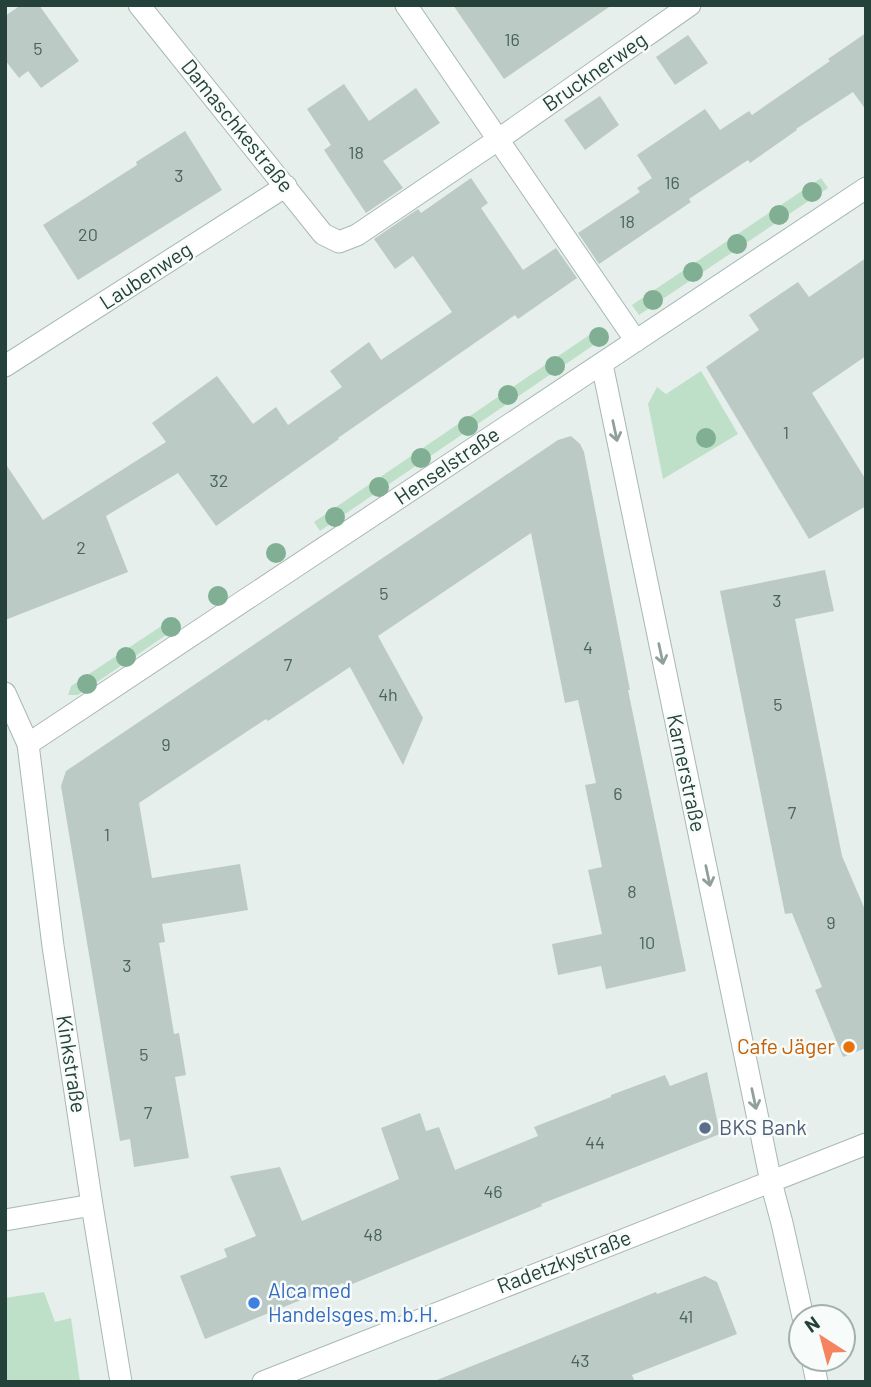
<svg xmlns="http://www.w3.org/2000/svg" width="871" height="1387" viewBox="0 0 871 1387" font-family="Barlow,sans-serif">
  <style>
    .green { fill: #bfe0c8 }
    .building { fill: #bbcac4 }
    .lines { fill: none; stroke-linecap: round; stroke-linejoin: round }
    .minor-casing { stroke: #a8b8b2; stroke-width: 23 }
    .minor { stroke: #fff; stroke-width: 21 }
    .tree { fill: #80af93 }
    .oneway { stroke: #92a09c }
    .food-dot { fill: #e8710a; stroke: #f7fbf9; stroke-width: 2.5 }
    .service-dot { fill: #5c6f8a; stroke: #f7fbf9; stroke-width: 2.5 }
    .shop-dot { fill: #3f7fe0; stroke: #f7fbf9; stroke-width: 2.5 }
    .labels { text-anchor: middle; stroke-width: 5; stroke-linejoin: round; paint-order: stroke }
    .number-label { font-size: 18px; fill: #4a645c }
    .street-label { font-size: 21px; fill: #24423a; stroke: #f7fbf9 }
    .food-label { font-size: 21px; fill: #c56008; stroke: #f7fbf9; text-anchor: end }
    .service-label { font-size: 21px; fill: #4e5e75; stroke: #f7fbf9; text-anchor: start }
    .shop-label { font-size: 21px; fill: #366cbe; stroke: #f7fbf9; text-anchor: start }
  </style>
  <rect width="100%" height="100%" fill="#e6efeb"/>
  <path class="green" d="M 821,178 L 828,188 L 639,315 L 632,305 Z
    M 601,327 L 607,336 L 320,531 L 314,522 Z
    M 701,371 L 738,434 L 663,479 L 648,404 L 657,387 L 666,394 Z
    M 175,617 L 181,625 L 78,695 L 68,695 L 71,686 Z
    M 44,1292 L 55,1322 L 71,1318 L 80,1382 L 5,1382 L 5,1298 Z"/>
  <path class="building" d="M 21,5 L 39,5 L 79,61 L 41,88 L 28,71 L 19,78 L 5,60 L 5,16 Z
    M 453,5 L 612,5 L 504,79 Z
    M 866,33 L 866,110 L 853,92 L 796,129 L 797,130 L 750,163 L 748,160 L 689,199 L 691,202 L 599,264 L 578,233 L 640,192 L 637,188 L 652,178 L 637,155 L 705,109 L 720,130 L 749,111 L 752,115 L 830,61 L 828,59 Z
    M 688,35 L 708,63 L 675,85 L 656,57 Z
    M 344,84 L 369,121 L 416,88 L 440,123 L 383,161 L 403,188 L 366,213 L 324,150 L 331,145 L 307,109 Z
    M 600,96 L 619,125 L 585,150 L 564,120 Z
    M 185,131 L 222,190 L 78,280 L 43,225 L 137,165 L 136,162 Z
    M 471,178 L 488,203 L 481,208 L 523,270 L 556,248 L 577,278 L 518,319 L 515,315 L 338,438 L 339,439 L 216,526 L 178,473 L 106,516 L 128,572 L 5,620 L 5,463 L 43,520 L 166,442 L 152,423 L 217,376 L 253,424 L 276,407 L 288,425 L 342,387 L 330,371 L 369,342 L 381,360 L 452,312 L 413,256 L 395,269 L 374,239 L 418,209 L 421,213 Z
    M 866,258 L 866,356 L 812,393 L 866,480 L 866,506 L 809,539 L 706,367 L 759,330 L 749,315 L 798,282 L 809,297 Z
    M 571,436 L 580,444 L 584,452 L 630,690 L 628,690 L 686,971 L 606,989 L 601,966 L 558,975 L 552,944 L 602,934 L 588,870 L 602,867 L 585,785 L 596,783 L 578,700 L 565,703 L 531,533 L 378,636 L 423,718 L 403,765 L 350,667 L 268,721 L 266,719 L 139,803 L 152,878 L 240,864 L 248,910 L 162,924 L 165,942 L 159,943 L 174,1034 L 179,1033 L 186,1075 L 175,1077 L 189,1158 L 134,1167 L 130,1139 L 120,1141 L 61,786 L 66,771 L 558,440 Z
    M 825,570 L 834,611 L 795,619 L 842,856 L 866,912 L 866,1048 L 843,1057 L 815,990 L 822,987 L 792,913 L 785,914 L 720,591 Z
    M 707,1072 L 720,1134 L 541,1204 L 542,1206 L 345,1287 L 343,1283 L 205,1339 L 180,1276 L 227,1257 L 224,1249 L 256,1236 L 230,1176 L 280,1167 L 302,1221 L 399,1179 L 381,1128 L 420,1113 L 426,1131 L 439,1127 L 455,1170 L 538,1136 L 534,1127 L 611,1097 L 611,1095 L 665,1075 L 670,1086 Z
    M 705,1276 L 717,1282 L 737,1334 L 632,1375 L 635,1382 L 437,1382 L 437,1380 L 656,1292 L 657,1294 Z"/>
  <g class="lines">
    <defs>
      <path id="minor" d="M 139,5 L 323,234 L 339,242 L 357,235 L 499,139 L 690,5
        M 406,5 L 636,341
        M 602,364 L 771,1182 L 782,1223 L 803,1317
        M 5,366 L 286,186
        M 5,693 L 28,744 L 53,946 L 92,1205 L 121,1382
        M 28,744 L 866,188
        M 5,1220 L 92,1205
        M 812,1359 L 817,1382
        M 263,1382 L 866,1144"/>
    </defs>
    <use href="#minor" class="minor-casing"/>
    <use href="#minor" class="minor"/>
  </g>
  <g class="tree">
    <circle cx="812" cy="192" r="10"/>
    <circle cx="779" cy="215" r="10"/>
    <circle cx="737" cy="244" r="10"/>
    <circle cx="693" cy="272" r="10"/>
    <circle cx="653" cy="300" r="10"/>
    <circle cx="599" cy="337" r="10"/>
    <circle cx="555" cy="366" r="10"/>
    <circle cx="508" cy="395" r="10"/>
    <circle cx="468" cy="426" r="10"/>
    <circle cx="706" cy="438" r="10"/>
    <circle cx="421" cy="458" r="10"/>
    <circle cx="379" cy="487" r="10"/>
    <circle cx="335" cy="517" r="10"/>
    <circle cx="276" cy="553" r="10"/>
    <circle cx="218" cy="596" r="10"/>
    <circle cx="171" cy="627" r="10"/>
    <circle cx="126" cy="657" r="10"/>
    <circle cx="87" cy="684" r="10"/>
  </g>
  <defs><path id="oneway-shaft" d="M-6 0H5M1.5-3L5.5 0L1.5 3" fill="none" stroke-width="1.6" stroke-linecap="round" stroke-linejoin="round" transform="scale(1.75)"/></defs>
  <g class="oneway">
    <use href="#oneway-shaft" transform="translate(615 431) rotate(78)"/>
    <use href="#oneway-shaft" transform="translate(661 654) rotate(78)"/>
    <use href="#oneway-shaft" transform="translate(708 876) rotate(78)"/>
    <use href="#oneway-shaft" transform="translate(754 1099) rotate(78)"/>
  </g>
  <circle class="food-dot" cx="849" cy="1047" r="7"/>
  <circle class="service-dot" cx="705" cy="1128" r="7"/>
  <circle class="shop-dot" cx="254" cy="1303" r="7"/>
  <g class="labels">
    <g class="number-label">
      <text x="512" y="46">16</text>
      <text x="38" y="55">5</text>
      <text x="356" y="159">18</text>
      <text x="179" y="182">3</text>
      <text x="672" y="189">16</text>
      <text x="627" y="228">18</text>
      <text x="88" y="241">20</text>
      <text x="786" y="439">1</text>
      <text x="219" y="487">32</text>
      <text x="81" y="554">2</text>
      <text x="384" y="600">5</text>
      <text x="777" y="607">3</text>
      <text x="588" y="654">4</text>
      <text x="288" y="671">7</text>
      <text x="388" y="701">4h</text>
      <text x="778" y="711">5</text>
      <text x="166" y="751">9</text>
      <text x="618" y="800">6</text>
      <text x="792" y="819">7</text>
      <text x="107" y="841">1</text>
      <text x="632" y="898">8</text>
      <text x="831" y="929">9</text>
      <text x="647" y="949">10</text>
      <text x="127" y="972">3</text>
      <text x="144" y="1061">5</text>
      <text x="148" y="1119">7</text>
      <text x="595" y="1149">44</text>
      <text x="493" y="1198">46</text>
      <text x="373" y="1241">48</text>
      <text x="686" y="1323">41</text>
      <text x="580" y="1367">43</text>
    </g>
    <g class="street-label">
      <text transform="translate(595 72) rotate(-35)" y="7">Brucknerweg</text>
      <text transform="translate(237 126) rotate(51)" y="7">Damaschkestraße</text>
      <text transform="translate(146 276) rotate(-33)" y="7">Laubenweg</text>
      <text transform="translate(447 466) rotate(-34)" y="7">Henselstraße</text>
      <text transform="translate(686 773) rotate(78)" y="7">Karnerstraße</text>
      <text transform="translate(71 1064) rotate(81)" y="7">Kinkstraße</text>
      <text transform="translate(564 1262) rotate(-21)" y="7">Radetzkystraße</text>
    </g>
    <g class="food-label">
      <text x="835" y="1054">Cafe Jäger</text>
    </g>
    <g class="service-label">
      <text x="719" y="1135">BKS Bank</text>
    </g>
    <g class="shop-label">
      <text x="268" y="1298">Alca med<tspan x="268" dy="24">Handelsges.m.b.H.</tspan></text>
    </g>
  </g>
  <rect width="871" height="1387" fill="none" stroke="#24423a" stroke-width="14"/>
  <g transform="translate(822 1338) rotate(324)"><circle r="33" fill="#f7fbf9" stroke="#a3b1ad" stroke-width="2"/>
  <path d="M0-5L12 26L0 18L-12 26Z" fill="#f4845f"/>
  <text y="-10" font-size="19" font-weight="bold" text-anchor="middle" fill="#24423a">N</text>
  </g>
</svg>
